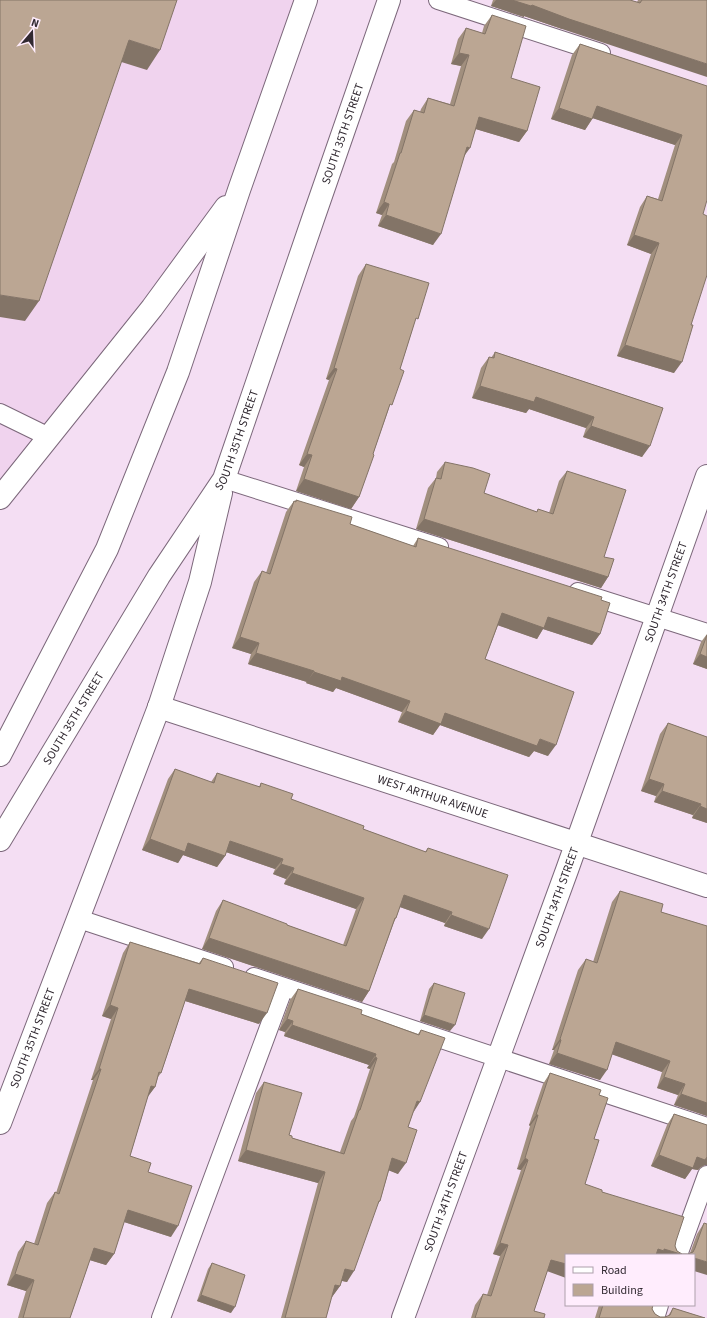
<svg xmlns="http://www.w3.org/2000/svg" width="707" height="1318" viewBox="0 0 707 1318" font-family="'Source Sans 3',sans-serif">
  <style>
    .built { fill: #f0d3ee }
    .lines { fill: none; stroke-linecap: round; stroke-linejoin: round }
    .service-casing { stroke: #7c687b; stroke-width: 20 }
    .minor-casing { stroke: #7c687b; stroke-width: 24 }
    .tertiary-casing { stroke: #7c687b; stroke-width: 24 }
    .secondary-casing { stroke: #7c687b; stroke-width: 24 }
    .service { stroke: #fff; stroke-width: 18 }
    .minor { stroke: #fff; stroke-width: 22 }
    .tertiary { stroke: #fff; stroke-width: 22 }
    .secondary { stroke: #fff; stroke-width: 22 }
    .wall { fill: #a18f7e }
    .shaded-wall { fill: #837467 }
    .building { fill: #bba693; stroke: #837467 }
    .labels { text-anchor: middle; stroke-width: 3; stroke-linejoin: round; paint-order: stroke }
    .street-label { font-size: 12px; fill: #312931; stroke: #ffedfd }
  </style>
  <rect width="100%" height="100%" fill="#f4def3"/>
  <path class="built" d="M 0,0 L 306,0 L 239,190 L 0,498 Z"/>
  <g class="lines">
    <defs>
      <path id="service" d="M 438,0 L 601,53
        M 0,413 L 49,437
        M 224,479 L 439,547
        M 578,592 L 707,633
        M 79,919 L 224,967
        M 254,977 L 707,1127
        M 678,1255 L 707,1175
        M 161,1318 L 284,987
        M 655,1318 L 659,1305"/>
      <g id="minor">
        <path id="s1" d="M 159,707 L 707,886"/>
        <path id="s2" d="M 403,1318 L 567,870 L 707,476"/>
      </g>
      <g id="tertiary">
        <path id="s3" d="M 0,1123 L 159,707"/>
      </g>
      <g id="secondary">
        <path d="M 0,498 L 152,308 L 226,207"/>
        <path d="M 159,707 L 200,582 L 221,493"/>
        <path d="M 0,755 L 107,549 L 178,372 L 239,190 L 306,0"/>
        <path id="s4" d="M 0,840 L 159,576 L 224,479 L 314,216 L 389,0"/>
      </g>
    </defs>
    <use href="#service" class="service-casing"/>
    <use href="#minor" class="minor-casing"/>
    <use href="#tertiary" class="tertiary-casing"/>
    <use href="#secondary" class="secondary-casing"/>
    <use href="#service" class="service"/>
    <use href="#minor" class="minor"/>
    <use href="#tertiary" class="tertiary"/>
    <use href="#secondary" class="secondary"/>
  </g>
  <path class="wall" d="M 493,0 L 630,0 L 637,2 L 638,0 L 707,0 L 562,29 L 524,16 L 524,17 L 491,6 Z
    M 492,15 L 527,131 L 519,142 L 476,129 L 464,157 L 433,245 L 378,226 L 382,215 L 376,213 L 392,164 L 394,162 L 406,121 L 414,110 L 420,112 L 421,109 L 428,98 L 450,104 L 461,66 L 451,64 L 458,39 L 466,28 L 482,33 L 484,26 Z
    M 580,44 L 707,86 L 703,214 L 674,373 L 617,356 L 651,254 L 627,245 L 640,207 L 647,196 L 658,199 L 675,145 L 593,118 L 585,130 L 551,119 L 572,55 Z
    M 366,264 L 414,324 L 400,369 L 388,411 L 373,454 L 359,497 L 351,509 L 296,491 L 304,467 L 299,465 L 329,380 L 326,379 L 358,276 Z
    M 495,352 L 663,408 L 642,457 L 583,437 L 586,428 L 529,409 L 526,413 L 472,398 L 481,368 L 489,357 L 491,358 Z
    M 445,462 L 484,493 L 537,512 L 538,509 L 549,513 L 559,481 L 567,471 L 604,557 L 608,577 L 601,588 L 416,529 L 428,488 L 436,478 L 437,472 Z
    M 296,500 L 350,524 L 413,546 L 418,538 L 601,600 L 600,634 L 592,645 L 543,629 L 537,639 L 498,625 L 485,659 L 548,756 L 534,751 L 529,757 L 440,725 L 433,735 L 398,722 L 402,712 L 336,688 L 333,692 L 306,683 L 307,682 L 248,664 L 251,654 L 232,648 L 254,582 L 262,571 L 266,573 L 286,512 L 294,501 L 295,502 Z
    M 707,634 L 707,669 L 693,664 L 701,642 Z
    M 668,723 L 707,737 L 707,823 L 692,818 L 693,815 L 654,802 L 656,796 L 641,791 L 660,734 Z
    M 175,769 L 211,782 L 217,773 L 259,787 L 261,783 L 291,799 L 363,829 L 425,852 L 428,848 L 482,939 L 444,926 L 445,923 L 400,907 L 396,918 L 394,922 L 369,991 L 362,1002 L 202,949 L 216,911 L 223,900 L 287,925 L 343,945 L 356,909 L 284,884 L 286,879 L 273,874 L 275,869 L 226,852 L 225,856 L 217,867 L 183,855 L 178,863 L 142,850 L 168,779 Z
    M 620,891 L 661,912 L 707,926 L 707,1116 L 674,1105 L 678,1095 L 657,1088 L 662,1072 L 612,1054 L 600,1080 L 549,1064 L 554,1050 L 552,1050 L 578,970 L 586,959 L 593,962 L 612,902 Z
    M 130,942 L 199,963 L 203,958 L 259,1024 L 185,1001 L 161,1073 L 158,1077 L 155,1087 L 148,1096 L 130,1156 L 148,1172 L 171,1237 L 124,1222 L 114,1254 L 106,1265 L 90,1260 L 70,1318 L 18,1318 L 26,1291 L 7,1285 L 18,1252 L 26,1241 L 34,1244 L 47,1203 L 55,1192 L 56,1193 L 93,1080 L 91,1080 L 111,1019 L 102,1016 L 123,953 Z
    M 434,983 L 450,1031 L 420,1021 L 429,989 Z
    M 298,989 L 361,1014 L 418,1034 L 421,1030 L 413,1113 L 408,1127 L 398,1174 L 389,1170 L 380,1201 L 377,1205 L 347,1282 L 342,1281 L 340,1286 L 332,1297 L 331,1297 L 326,1318 L 281,1318 L 318,1183 L 238,1161 L 256,1093 L 264,1082 L 289,1135 L 292,1138 L 340,1152 L 351,1121 L 354,1117 L 370,1069 L 367,1068 L 369,1065 L 284,1036 L 285,1032 L 279,1030 L 290,1000 Z
    M 550,1073 L 599,1095 L 594,1139 L 585,1184 L 602,1192 L 676,1241 L 675,1246 L 677,1251 L 682,1254 L 688,1254 L 690,1253 L 697,1234 L 704,1223 L 694,1255 L 547,1271 L 534,1311 L 544,1318 L 471,1318 L 475,1305 L 483,1294 L 487,1295 L 500,1256 L 493,1254 L 521,1170 L 517,1169 L 530,1126 L 529,1125 L 543,1084 Z
    M 674,1114 L 707,1125 L 707,1165 L 705,1165 L 701,1167 L 698,1170 L 692,1169 L 685,1179 L 651,1166 L 667,1125 Z
    M 212,1263 L 231,1313 L 197,1301 L 208,1269 Z
    M 599,1305 L 653,1305 L 652,1309 L 655,1314 L 660,1317 L 665,1317 L 668,1316 L 673,1308 L 705,1318 L 595,1318 Z"/>
  <path class="shaded-wall" d="M 496,0 L 512,0 L 532,5 L 707,64 L 707,77 L 562,29 L 524,16 L 524,17 L 491,6 Z
    M 129,40 L 160,50 L 147,70 L 115,60 Z
    M 459,53 L 469,55 L 461,66 L 451,64 Z
    M 597,106 L 682,135 L 675,145 L 589,117 Z
    M 559,108 L 592,119 L 585,130 L 551,119 Z
    M 479,117 L 527,131 L 519,142 L 472,128 Z
    M 467,147 L 470,148 L 462,159 Z
    M 384,202 L 389,204 L 382,215 L 376,213 Z
    M 386,215 L 441,234 L 433,245 L 378,226 Z
    M 634,235 L 659,243 L 651,254 L 627,245 Z
    M 0,295 L 39,301 L 25,321 L 0,317 Z
    M 625,345 L 682,362 L 674,373 L 617,356 Z
    M 334,368 L 337,369 L 329,380 L 326,379 Z
    M 480,386 L 536,397 L 594,417 L 586,428 L 529,409 L 526,413 L 472,398 Z
    M 591,426 L 650,446 L 642,457 L 583,437 Z
    M 307,454 L 312,455 L 304,467 L 299,465 Z
    M 304,479 L 359,497 L 351,509 L 296,491 Z
    M 424,519 L 608,577 L 601,588 L 416,529 Z
    M 502,613 L 548,617 L 600,634 L 592,645 L 543,629 L 537,639 L 494,624 Z
    M 240,637 L 259,643 L 251,654 L 232,648 Z
    M 256,653 L 314,671 L 307,682 L 248,664 Z
    M 700,654 L 707,657 L 707,669 L 693,664 Z
    M 314,672 L 342,677 L 410,701 L 402,712 L 336,688 L 333,692 L 306,683 Z
    M 406,711 L 445,713 L 540,739 L 556,745 L 548,756 L 534,751 L 529,757 L 440,725 L 433,735 L 398,722 Z
    M 649,779 L 664,784 L 656,796 L 641,791 Z
    M 662,791 L 701,804 L 693,815 L 654,802 Z
    M 700,806 L 707,809 L 707,823 L 692,818 Z
    M 150,839 L 188,843 L 225,856 L 217,867 L 183,855 L 178,863 L 142,850 Z
    M 230,841 L 283,859 L 275,869 L 223,851 Z
    M 281,864 L 294,868 L 286,879 L 273,874 Z
    M 292,873 L 364,898 L 356,909 L 284,884 Z
    M 404,895 L 452,912 L 445,923 L 397,906 Z
    M 451,915 L 489,929 L 482,939 L 444,926 Z
    M 209,938 L 369,991 L 362,1002 L 202,949 Z
    M 189,989 L 267,1013 L 259,1024 L 182,1000 Z
    M 110,1005 L 118,1008 L 111,1019 L 102,1016 Z
    M 424,1015 L 455,1025 L 450,1031 L 420,1021 Z
    M 287,1019 L 293,1021 L 285,1032 L 279,1030 Z
    M 292,1025 L 376,1054 L 369,1065 L 284,1036 Z
    M 560,1039 L 561,1040 L 554,1050 L 552,1050 Z
    M 616,1042 L 670,1061 L 662,1072 L 608,1053 Z
    M 557,1053 L 607,1070 L 600,1080 L 549,1064 Z
    M 375,1057 L 377,1058 L 370,1069 L 367,1068 Z
    M 99,1069 L 101,1069 L 93,1080 L 91,1080 Z
    M 664,1077 L 685,1084 L 678,1095 L 657,1088 Z
    M 151,1086 L 155,1087 L 147,1098 Z
    M 681,1094 L 707,1103 L 707,1116 L 674,1105 Z
    M 417,1101 L 420,1102 L 413,1113 Z
    M 536,1115 L 538,1115 L 530,1126 L 529,1125 Z
    M 246,1150 L 325,1172 L 318,1183 L 238,1161 Z
    M 659,1155 L 707,1157 L 707,1165 L 705,1165 L 701,1167 L 698,1170 L 692,1169 L 685,1179 L 651,1166 Z
    M 392,1158 L 406,1163 L 398,1174 L 385,1169 Z
    M 525,1158 L 528,1160 L 521,1170 L 517,1169 Z
    M 128,1210 L 178,1226 L 171,1237 L 121,1221 Z
    M 500,1243 L 508,1245 L 500,1256 L 493,1254 Z
    M 94,1248 L 114,1254 L 106,1265 L 86,1259 Z
    M 658,1249 L 664,1249 L 684,1255 L 654,1255 Z
    M 694,1258 L 707,1262 L 707,1275 L 694,1271 Z
    M 551,1260 L 566,1264 L 566,1278 L 544,1270 Z
    M 345,1269 L 354,1271 L 347,1282 L 338,1280 Z
    M 15,1274 L 34,1280 L 26,1291 L 7,1285 Z
    M 335,1285 L 340,1286 L 332,1297 L 327,1296 Z
    M 201,1295 L 235,1307 L 231,1313 L 197,1301 Z"/>
  <path class="building" d="M 0,0 L 177,0 L 160,50 L 129,40 L 39,301 L 0,295 Z
    M 512,0 L 630,0 L 640,3 L 642,0 L 707,0 L 707,64 L 569,19 L 532,5 L 531,6 Z
    M 492,15 L 526,26 L 511,78 L 540,87 L 527,131 L 479,117 L 470,148 L 467,147 L 441,234 L 386,215 L 389,204 L 384,202 L 400,153 L 401,153 L 414,110 L 424,113 L 428,98 L 454,106 L 469,55 L 459,53 L 466,28 L 485,34 Z
    M 580,44 L 707,86 L 707,200 L 703,214 L 707,216 L 707,275 L 691,325 L 693,325 L 682,362 L 625,345 L 659,243 L 634,235 L 647,196 L 662,201 L 682,135 L 597,106 L 592,119 L 559,108 Z
    M 366,264 L 429,283 L 418,319 L 416,318 L 400,369 L 404,371 L 392,405 L 390,404 L 373,454 L 374,455 L 359,497 L 304,479 L 312,455 L 307,454 L 337,369 L 334,368 Z
    M 495,352 L 663,408 L 650,446 L 591,426 L 594,417 L 536,397 L 534,402 L 480,386 L 489,357 L 494,358 Z
    M 445,462 L 473,468 L 490,474 L 484,493 L 537,512 L 538,509 L 553,514 L 567,471 L 626,490 L 604,557 L 614,559 L 608,577 L 424,519 L 436,478 L 441,479 Z
    M 296,500 L 352,517 L 350,524 L 416,547 L 418,538 L 602,597 L 601,600 L 610,603 L 600,634 L 548,617 L 544,628 L 502,613 L 485,659 L 574,692 L 556,745 L 540,739 L 537,746 L 445,713 L 441,724 L 406,711 L 410,701 L 342,677 L 341,681 L 314,672 L 314,671 L 256,653 L 259,643 L 240,637 L 262,571 L 270,574 L 294,501 L 296,502 Z
    M 707,635 L 707,657 L 700,654 Z
    M 668,723 L 707,737 L 707,809 L 700,806 L 701,804 L 662,791 L 664,784 L 649,779 Z
    M 175,769 L 214,783 L 217,773 L 260,787 L 261,783 L 293,794 L 291,799 L 364,826 L 363,829 L 426,852 L 428,848 L 508,875 L 489,929 L 451,915 L 452,912 L 404,895 L 396,918 L 395,918 L 369,991 L 209,938 L 223,900 L 287,924 L 287,925 L 346,946 L 364,898 L 292,873 L 294,868 L 281,864 L 283,859 L 230,841 L 225,856 L 188,843 L 185,852 L 150,839 Z
    M 620,891 L 663,904 L 661,912 L 707,926 L 707,1103 L 681,1094 L 685,1084 L 664,1077 L 670,1061 L 616,1042 L 607,1070 L 557,1053 L 561,1040 L 560,1039 L 586,959 L 597,963 Z
    M 130,942 L 200,964 L 203,958 L 278,983 L 267,1013 L 189,989 L 161,1073 L 159,1072 L 155,1087 L 151,1086 L 130,1156 L 151,1163 L 148,1172 L 192,1186 L 178,1226 L 128,1210 L 114,1254 L 94,1248 L 70,1318 L 23,1318 L 34,1280 L 15,1274 L 26,1241 L 38,1245 L 55,1192 L 59,1194 L 101,1069 L 99,1069 L 118,1008 L 110,1005 Z
    M 434,983 L 465,993 L 455,1025 L 424,1015 Z
    M 298,989 L 362,1010 L 361,1014 L 419,1035 L 421,1030 L 445,1038 L 420,1102 L 417,1101 L 408,1127 L 417,1130 L 406,1163 L 392,1158 L 380,1201 L 379,1201 L 354,1271 L 345,1269 L 340,1286 L 335,1285 L 326,1318 L 285,1318 L 325,1172 L 246,1150 L 264,1082 L 302,1093 L 289,1135 L 292,1136 L 292,1138 L 344,1154 L 359,1110 L 360,1110 L 377,1058 L 375,1057 L 376,1054 L 292,1025 L 293,1021 L 287,1019 Z
    M 550,1073 L 601,1090 L 599,1095 L 608,1098 L 594,1139 L 599,1140 L 585,1184 L 602,1190 L 602,1192 L 684,1217 L 676,1241 L 675,1246 L 677,1251 L 682,1254 L 688,1254 L 693,1252 L 695,1248 L 704,1223 L 707,1224 L 707,1262 L 694,1258 L 694,1255 L 684,1255 L 664,1249 L 664,1251 L 658,1249 L 656,1255 L 566,1255 L 566,1264 L 551,1260 L 534,1311 L 545,1314 L 544,1318 L 475,1318 L 483,1294 L 491,1296 L 508,1245 L 500,1243 L 528,1160 L 525,1158 L 538,1115 L 536,1115 Z
    M 674,1114 L 707,1125 L 707,1157 L 705,1160 L 697,1157 L 693,1168 L 659,1155 Z
    M 212,1263 L 245,1275 L 235,1307 L 201,1295 Z
    M 603,1305 L 653,1305 L 652,1309 L 655,1314 L 660,1317 L 665,1317 L 670,1315 L 673,1308 L 705,1318 L 599,1318 Z"/>
  <g class="labels">
    <g class="street-label">
      <text dy="4" stroke="none"><textPath href="#s4" startOffset="790">SOUTH 35TH STREET</textPath></text>
      <text dy="4" stroke="none"><textPath href="#s4" startOffset="466">SOUTH 35TH STREET</textPath></text>
      <text dy="4" stroke="none"><textPath href="#s2" startOffset="772">SOUTH 34TH STREET</textPath></text>
      <text dy="4" stroke="none"><textPath href="#s4" startOffset="142">SOUTH 35TH STREET</textPath></text>
      <text dy="4" stroke="none"><textPath href="#s1" startOffset="288">WEST ARTHUR AVENUE</textPath></text>
      <text dy="4" stroke="none"><textPath href="#s2" startOffset="448">SOUTH 34TH STREET</textPath></text>
      <text dy="4" stroke="none"><textPath href="#s3" startOffset="91">SOUTH 35TH STREET</textPath></text>
      <text dy="4" stroke="none"><textPath href="#s2" startOffset="124">SOUTH 34TH STREET</textPath></text>
    </g>
  </g>
  <rect x="565" y="1254" width="130" height="52" fill="#ffedfd" stroke="#ad9fab"/>
  <rect x="573" y="1267" width="20" height="6" fill="#ffffff" stroke="#ad9fab"/>
  <text x="601" y="1274" font-size="12" fill="#312931">Road</text>
  <rect x="573" y="1284" width="20" height="12" fill="#bba693" stroke="#ad9fab"/>
  <text x="601" y="1294" font-size="12" fill="#312931">Building</text>
  <g transform="translate(32 32) rotate(19)" stroke="#ffedfd" stroke-width="3" paint-order="stroke">
  <path d="M0-3L7 15L0 10L-7 15Z" fill="#312931"/>
  <text y="-6" font-size="11" font-weight="bold" text-anchor="middle" fill="#312931">N</text>
  </g>
</svg>
